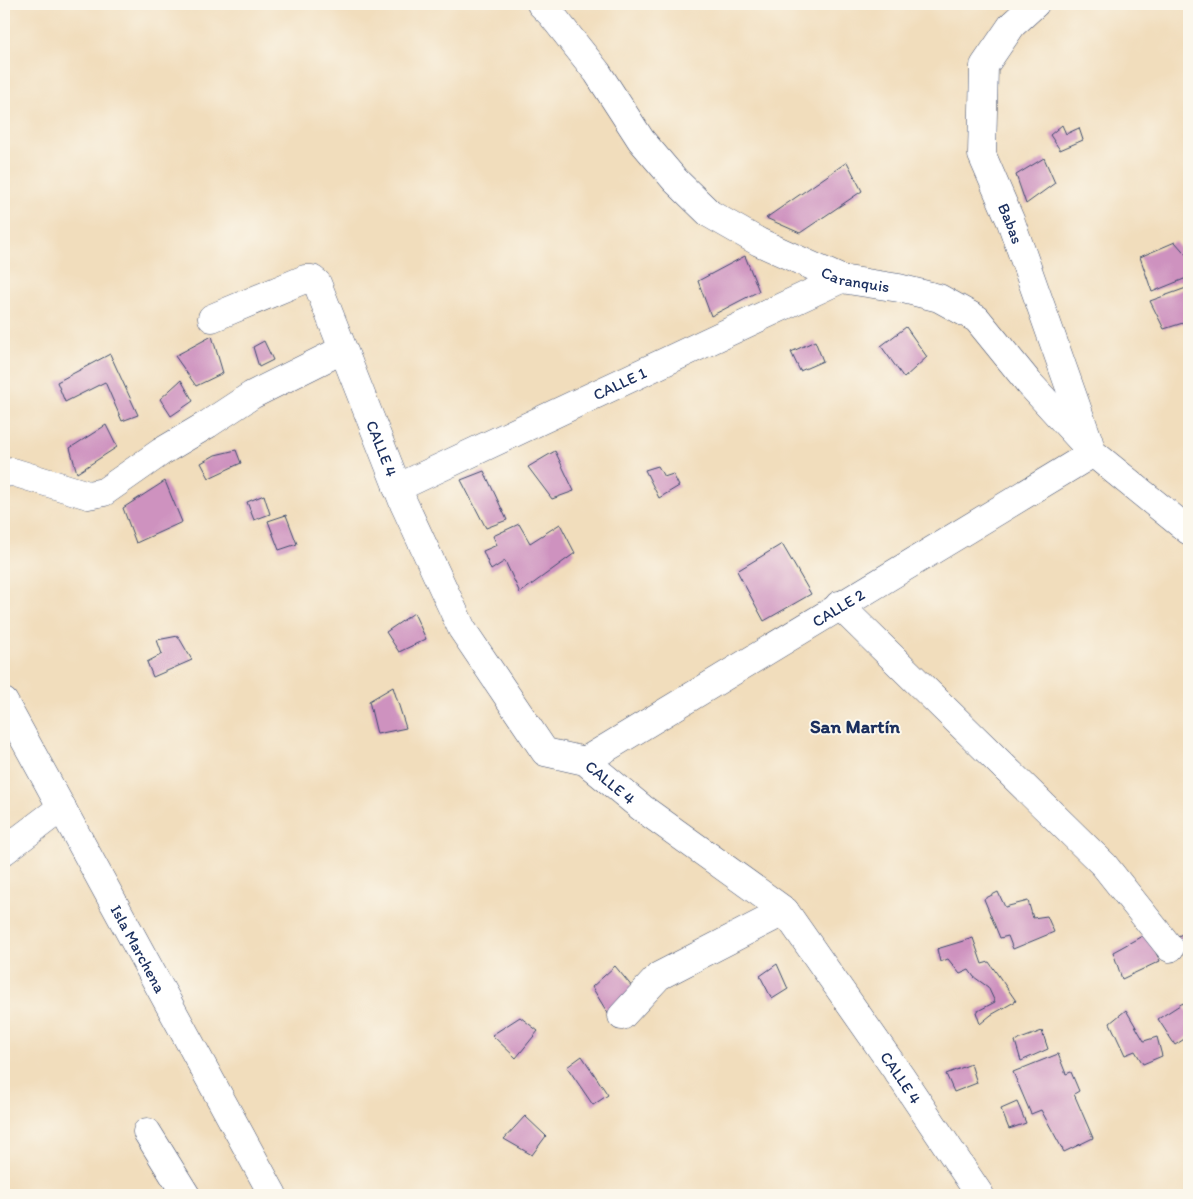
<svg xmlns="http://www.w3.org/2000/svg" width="1193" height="1199" viewBox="0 0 1193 1199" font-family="Itim,sans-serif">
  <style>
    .building { fill: #ce92bf }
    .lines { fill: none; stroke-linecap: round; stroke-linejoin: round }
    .minor-casing { stroke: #3b496c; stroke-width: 29 }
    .minor { stroke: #fff; stroke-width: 28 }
    .labels { text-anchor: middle; stroke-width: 4; stroke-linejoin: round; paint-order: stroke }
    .street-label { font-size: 16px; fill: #1b2f5e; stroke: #fbf7ec }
    .quarter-label { font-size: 19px; font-weight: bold; fill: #1b2f5e; stroke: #fbf7ec }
  </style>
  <rect width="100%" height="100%" fill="#fbf7ec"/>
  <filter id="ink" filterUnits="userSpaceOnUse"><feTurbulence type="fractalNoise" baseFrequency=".02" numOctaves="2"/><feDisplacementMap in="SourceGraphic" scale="10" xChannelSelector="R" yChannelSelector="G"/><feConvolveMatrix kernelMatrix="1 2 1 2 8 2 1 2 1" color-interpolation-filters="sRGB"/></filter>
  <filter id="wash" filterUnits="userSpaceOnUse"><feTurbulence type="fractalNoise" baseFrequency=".0096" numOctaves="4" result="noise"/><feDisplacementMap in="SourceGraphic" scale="20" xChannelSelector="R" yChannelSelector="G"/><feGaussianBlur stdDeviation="1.12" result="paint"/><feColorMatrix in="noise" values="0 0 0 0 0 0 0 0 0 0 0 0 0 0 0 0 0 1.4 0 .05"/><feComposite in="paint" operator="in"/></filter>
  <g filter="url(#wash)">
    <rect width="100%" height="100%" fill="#f1ddbc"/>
    <g id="blocks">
      <path class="building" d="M 1062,125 L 1066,134 L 1079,128 L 1083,140 L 1060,150 L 1050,135 Z
        M 1044,158 L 1055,183 L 1026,204 L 1016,175 Z
        M 847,162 L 862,191 L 800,233 L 766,218 Z
        M 1175,242 L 1189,258 L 1189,277 L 1152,292 L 1140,257 Z
        M 745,256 L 759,291 L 711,316 L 698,281 Z
        M 1189,287 L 1189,321 L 1164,329 L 1150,301 Z
        M 906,327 L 927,357 L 904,378 L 881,346 Z
        M 212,336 L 223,373 L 196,386 L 175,356 Z
        M 264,341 L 273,360 L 259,367 L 253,347 Z
        M 815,341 L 823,361 L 800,371 L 791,352 Z
        M 110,354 L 138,415 L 122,421 L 105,382 L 65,402 L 57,382 Z
        M 181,380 L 193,401 L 171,416 L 160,399 Z
        M 106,425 L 117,447 L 77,473 L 70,448 Z
        M 236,450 L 241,463 L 209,478 L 201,463 L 215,455 Z
        M 555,451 L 574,491 L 552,499 L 528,467 Z
        M 658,466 L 664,477 L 673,474 L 679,486 L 659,498 L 645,470 Z
        M 484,471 L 507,520 L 486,528 L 461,480 Z
        M 165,481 L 182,522 L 136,543 L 123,508 Z
        M 264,495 L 270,514 L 254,520 L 247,502 Z
        M 286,515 L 297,544 L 279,550 L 268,521 Z
        M 519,524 L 530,543 L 560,524 L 575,553 L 520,593 L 505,561 L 491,570 L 483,551 L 497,545 L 493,536 Z
        M 782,544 L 811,594 L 764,621 L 737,571 Z
        M 414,613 L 426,639 L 399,652 L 386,632 Z
        M 178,636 L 192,660 L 153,677 L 147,662 L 162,654 L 157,640 Z
        M 393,687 L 406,728 L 377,734 L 369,701 Z
        M 998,892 L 1005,907 L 1028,901 L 1033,918 L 1047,916 L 1054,932 L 1013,949 L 1008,936 L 1000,938 L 984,899 Z
        M 1189,931 L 1189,948 L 1185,950 L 1178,936 Z
        M 1144,935 L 1151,943 L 1160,961 L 1122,979 L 1113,952 Z
        M 973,938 L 982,964 L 989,962 L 1016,1001 L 991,1015 L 980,1024 L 976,1012 L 995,1002 L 988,987 L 974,977 L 969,970 L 960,974 L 948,959 L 940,962 L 937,949 Z
        M 777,964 L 788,989 L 772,999 L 760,976 Z
        M 615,966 L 638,994 L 610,1017 L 592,987 Z
        M 1183,1003 L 1189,1014 L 1189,1036 L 1175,1045 L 1158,1019 Z
        M 1126,1010 L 1144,1041 L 1157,1037 L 1162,1056 L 1143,1064 L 1135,1051 L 1125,1055 L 1110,1023 Z
        M 520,1017 L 538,1031 L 516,1058 L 492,1035 Z
        M 1042,1031 L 1048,1049 L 1021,1061 L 1015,1041 Z
        M 1058,1054 L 1066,1074 L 1071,1072 L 1079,1091 L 1074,1094 L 1093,1138 L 1064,1152 L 1041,1110 L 1031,1114 L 1013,1072 Z
        M 582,1056 L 608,1095 L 593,1105 L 567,1067 Z
        M 971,1064 L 977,1083 L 954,1092 L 946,1074 Z
        M 1017,1102 L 1026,1123 L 1009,1129 L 1001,1109 Z
        M 525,1116 L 546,1136 L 532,1155 L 504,1139 Z"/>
    </g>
  </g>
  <g filter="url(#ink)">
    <use href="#blocks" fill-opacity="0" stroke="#3b496c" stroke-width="1"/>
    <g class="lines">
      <defs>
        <g id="minor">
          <path id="s1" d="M 541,4 L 551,14 L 597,72 L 641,140 L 675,180 L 710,214 L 759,242 L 841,279 L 899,288 L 939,298 L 977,319 L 1029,383 L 1093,453 L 1189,531"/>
          <path id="s2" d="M 1035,4 L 1012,25 L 984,66 L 982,155 L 1011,222 L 1089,442"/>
          <path id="s3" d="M 212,318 L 305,279 L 312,279 L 317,283 L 404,504 L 462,629 L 545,752 L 585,761 L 642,808 L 785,911 L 901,1077 L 980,1195"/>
          <path d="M 4,473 L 13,472 L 88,495 L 104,492 L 161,452 L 208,424 L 252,395 L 342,350"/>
          <path id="s4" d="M 397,488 L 841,279"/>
          <path d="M 839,605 L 1104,865 L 1170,948"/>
          <path id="s5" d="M 4,702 L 273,1195"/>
          <path id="s6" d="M 585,761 L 1093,453"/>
          <path d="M 4,851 L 62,807"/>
          <path d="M 622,1016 L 659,976 L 785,911"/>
          <path d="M 147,1132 L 186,1195"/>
        </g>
      </defs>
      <use href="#minor" class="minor-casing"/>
      <use href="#minor" class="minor"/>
    </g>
  </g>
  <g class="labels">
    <g class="street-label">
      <text dy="6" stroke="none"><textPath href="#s2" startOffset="244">Babas</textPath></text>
      <text dy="6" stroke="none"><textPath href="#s1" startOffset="431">Caranquis</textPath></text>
      <text dy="6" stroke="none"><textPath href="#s4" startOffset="246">CALLE 1</textPath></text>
      <text dy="6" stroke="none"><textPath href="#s3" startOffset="292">CALLE 4</textPath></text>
      <text dy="6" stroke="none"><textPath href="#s6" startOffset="296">CALLE 2</textPath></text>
      <text dy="6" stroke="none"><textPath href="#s3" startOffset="712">CALLE 4</textPath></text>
      <text dy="6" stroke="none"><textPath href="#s5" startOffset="281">Isla Marchena</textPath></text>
      <text dy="6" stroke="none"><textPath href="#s3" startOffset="1132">CALLE 4</textPath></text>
    </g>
    <g class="quarter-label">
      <text x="855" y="733">San Martín</text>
    </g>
  </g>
  <rect width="1193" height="1199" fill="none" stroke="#fbf7ec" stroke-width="20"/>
</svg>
